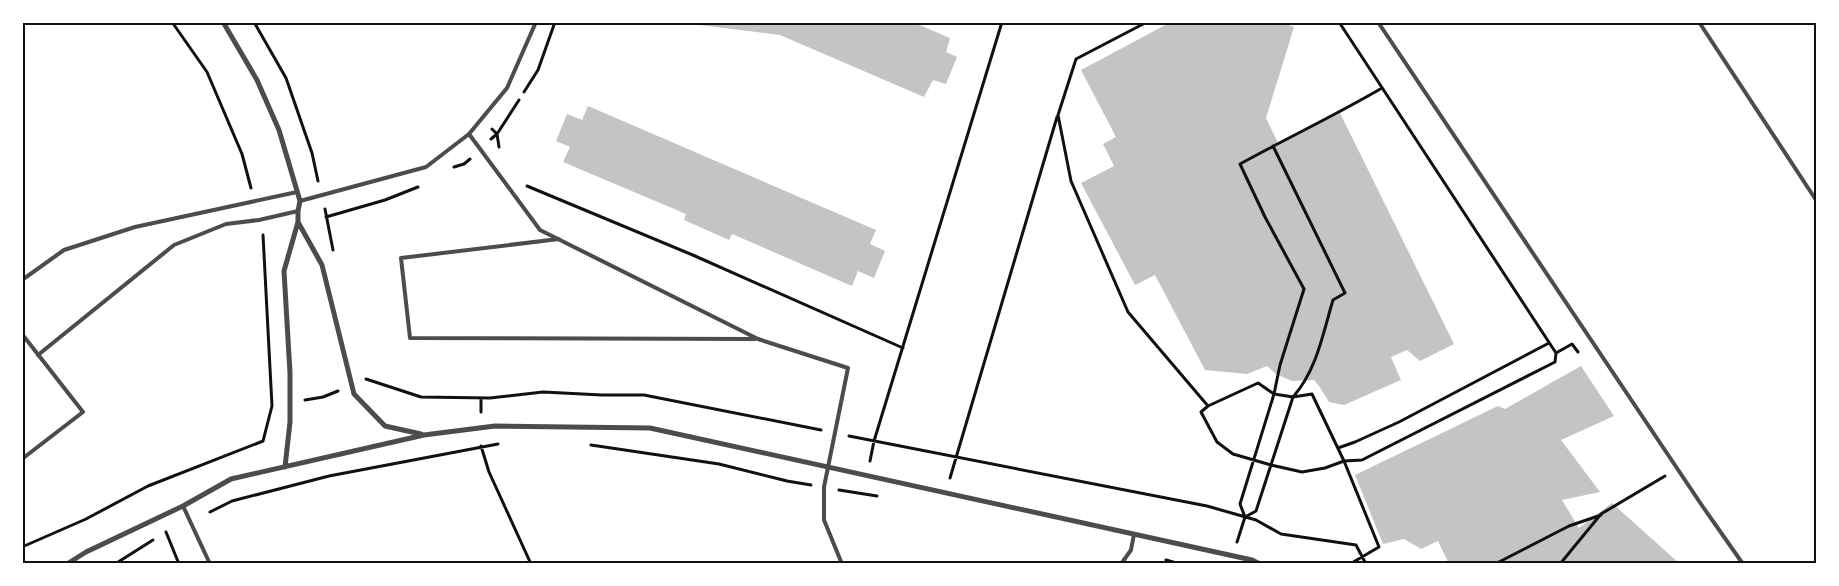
<svg xmlns="http://www.w3.org/2000/svg" width="1839" height="586" viewBox="0 0 1839 586" font-family="Figtree,sans-serif">
  <style>
    .building { fill: #c4c4c4 }
    .lines { fill: none; stroke-linecap: round; stroke-linejoin: round }
    .path { stroke: #111; stroke-width: 3 }
    .service { stroke: #4c4c4c; stroke-width: 4 }
    .minor { stroke: #4c4c4c; stroke-width: 5 }
    .neatline { fill: none; stroke: #111; stroke-width: 2 }
  </style>
  <rect width="100%" height="100%" fill="#fff"/>
  <path class="building" d="M 675,22 L 912,22 L 950,38 L 946,52 L 957,57 L 946,84 L 933,80 L 924,97 L 780,35 Z
    M 1171,22 L 1281,22 L 1294,27 L 1266,118 L 1278,143 L 1340,113 L 1454,344 L 1420,361 L 1407,350 L 1391,357 L 1401,380 L 1344,405 L 1329,402 L 1319,386 L 1314,380 L 1292,381 L 1276,374 L 1267,366 L 1247,374 L 1205,370 L 1155,275 L 1135,285 L 1081,183 L 1114,166 L 1103,144 L 1116,137 L 1081,70 Z
    M 588,106 L 876,230 L 870,244 L 885,251 L 874,278 L 858,271 L 852,286 L 732,234 L 729,240 L 684,220 L 686,214 L 563,162 L 570,147 L 556,141 L 567,114 L 582,120 Z
    M 1581,366 L 1614,416 L 1561,440 L 1600,492 L 1562,500 L 1579,528 L 1612,503 L 1680,564 L 1449,564 L 1438,541 L 1421,549 L 1404,539 L 1383,544 L 1355,475 L 1498,406 L 1505,409 Z"/>
  <g class="lines">
    <path class="path" d="M 172,22 L 207,72 L 242,154 L 251,188
      M 254,22 L 286,78 L 312,153 L 318,181
      M 1147,22 L 1076,59 L 1058,115 L 1071,181 L 1128,312 L 1208,406 L 1201,412 L 1217,442 L 1233,454 L 1271,465 L 1302,472 L 1325,468 L 1344,461 L 1379,547 L 1350,564
      M 1322,22 L 1325,22
      M 1339,22 L 1556,353
      M 524,92 L 538,70 L 555,22
      M 492,129 L 497,134 L 499,147
      M 491,139 L 497,134 L 519,100
      M 1273,146 L 1345,293 L 1333,300 C 1323,333 1317,370 1293,397 L 1274,394 L 1280,365 L 1304,289 L 1265,217 L 1240,164 C 1287,138 1336,115 1382,88
      M 454,167 L 464,164 L 470,159
      M 527,186 L 695,256 L 903,348
      M 325,209 L 333,250
      M 326,217 L 385,200 L 418,187
      M 366,379 L 421,397 L 490,398 L 543,392 L 602,395 L 644,395 L 821,430
      M 481,398 L 481,412
      M 305,400 L 323,397 L 338,391
      M 1208,406 L 1258,383 L 1274,394 L 1240,504 L 1245,517
      M 849,436 L 1207,506 L 1256,520 L 1281,534 L 1356,545 L 1366,564
      M 591,445 L 719,464 L 787,481 L 811,485
      M 481,446 L 489,472 L 531,564
      M 1338,448 L 1355,442 L 1399,422 L 1549,343
      M 870,461 L 874,441 L 1002,22
      M 950,478 L 1057,117
      M 839,490 L 877,496
      M 210,512 L 232,501 L 329,476 L 498,444
      M 166,532 L 179,564
      M 1237,542 L 1245,517 L 1256,511 L 1293,397 L 1312,394 L 1344,461 L 1362,460 L 1555,362 L 1556,353 L 1572,344 L 1578,352
      M 22,547 L 86,519 L 148,486 L 263,441 L 272,406 L 263,235
      M 1166,560 L 1180,564
      M 115,564 L 153,540
      M 1495,564 L 1569,526 L 1601,515
      M 1560,564 L 1601,514 L 1665,476"/>
    <path class="service" d="M 1378,22 L 1703,507 L 1743,564
      M 1699,22 L 1816,200
      M 469,134 L 540,230 L 758,339 L 848,368 L 824,487 L 824,520 L 842,564
      M 300,201 L 426,167 L 469,134 L 507,88 L 536,22
      M 559,239 L 401,258 L 410,338 L 755,339
      M 22,280 L 64,250 L 135,227 L 297,192
      M 22,334 L 83,412 L 22,459
      M 38,355 L 174,245 L 226,224 L 259,220 L 298,211
      M 183,506 L 210,564
      M 1121,564 L 1131,550 L 1134,534"/>
    <path class="minor" d="M 223,22 L 257,80 L 264,96 L 279,130 L 300,201 L 298,211 L 298,222 L 322,265 L 354,394 L 385,426 L 421,434
      M 285,467 L 290,422 L 290,373 L 284,271 L 298,222
      M 67,564 L 86,552 L 183,506 L 231,479 L 424,435 L 495,426 L 650,428 L 1252,560 L 1260,564"/>
  </g>
  <rect width="1839" height="586" fill="none" stroke="#ffffff" stroke-width="48"/>
  <rect x="24" y="24" width="1791" height="538" class="neatline"/>
</svg>
